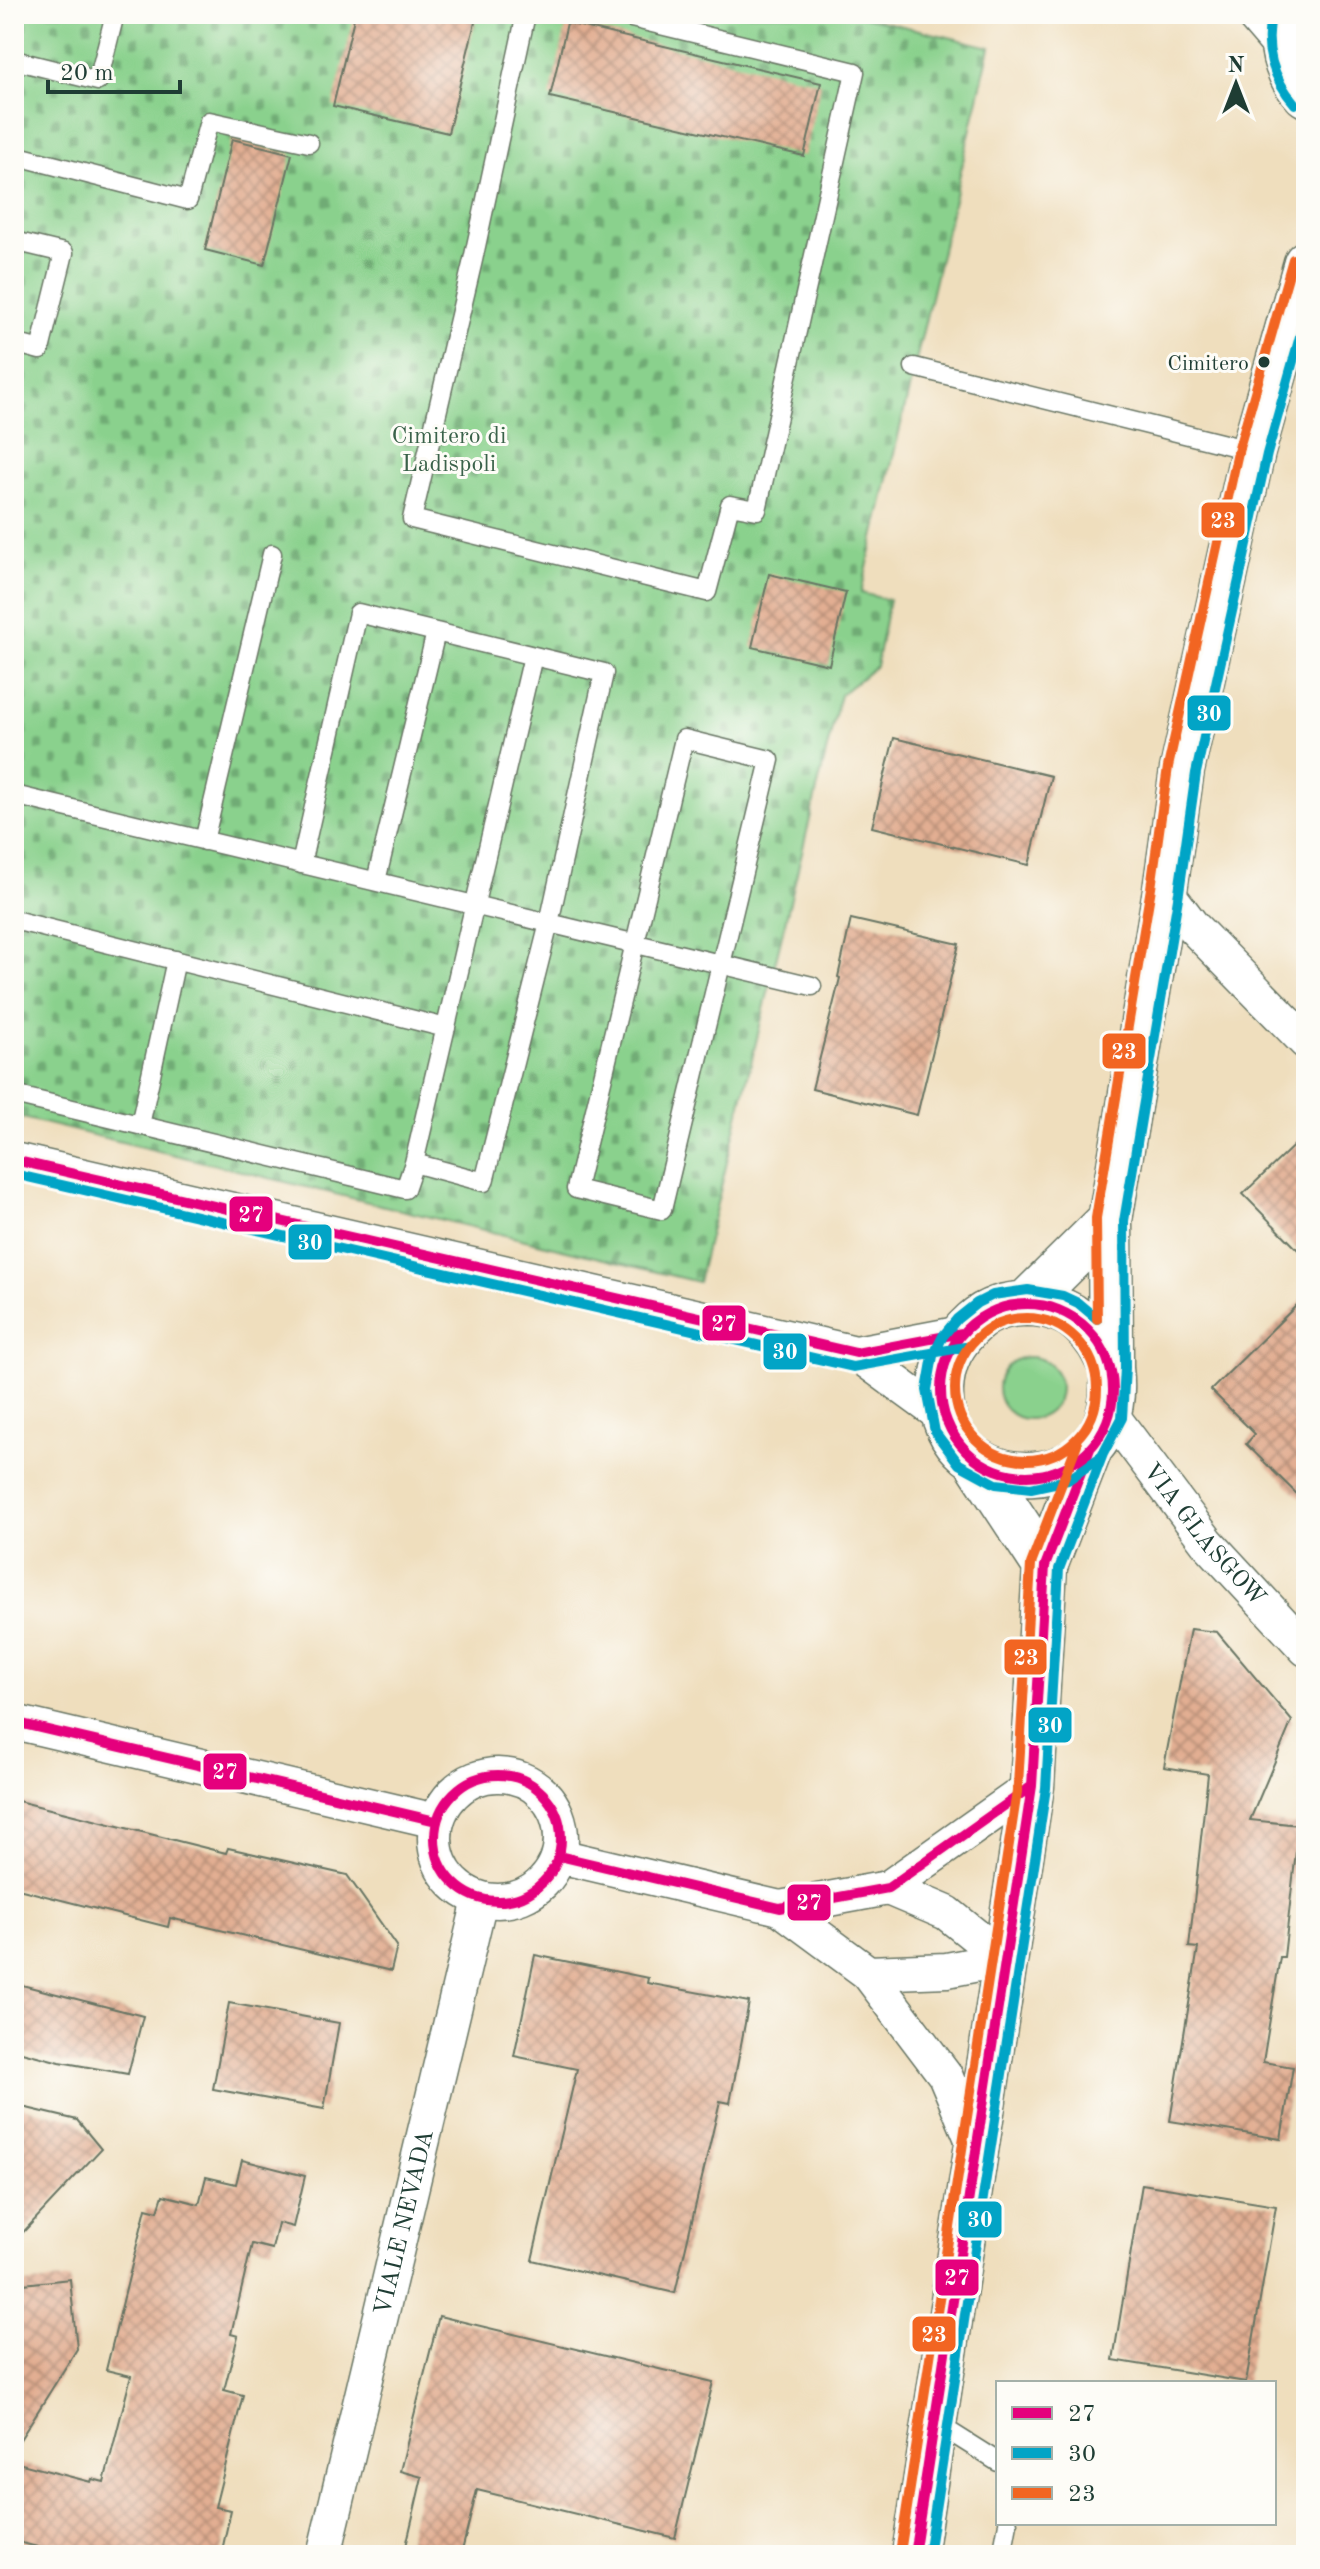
<svg xmlns="http://www.w3.org/2000/svg" width="1320" height="2569" viewBox="0 0 1320 2569" font-family="'Old Standard TT',serif">
  <style>
    .grass { fill: #8ad18d; stroke: #548760; stroke-width: 2 }
    .cemetery { fill: url(#cemetery-stones); stroke: #548760; stroke-width: 2 }
    .building { fill: url(#building-cross-hatch) }
    .lines { fill: none; stroke-linecap: round; stroke-linejoin: round }
    .lane-casing { stroke: #687564; stroke-width: 21 }
    .street-casing { stroke: #687564; stroke-width: 37 }
    .secondary-casing { stroke: #687564; stroke-width: 47 }
    .lane { stroke: #fff; stroke-width: 18 }
    .street { stroke: #fff; stroke-width: 34 }
    .secondary { stroke: #fff; stroke-width: 44 }
    .bus-1-casing { stroke: #fdfcf7; stroke-width: 16 }
    .bus-2-casing { stroke: #fdfcf7; stroke-width: 16 }
    .bus-3-casing { stroke: #fdfcf7; stroke-width: 16 }
    .bus-1 { stroke: #e5007d; stroke-width: 10 }
    .bus-2 { stroke: #02a4c6; stroke-width: 10 }
    .bus-3 { stroke: #f26522; stroke-width: 10 }
    .bus-dot { fill: #1f3d34; stroke: #fdfcf7; stroke-width: 3 }
    .labels { text-anchor: middle; stroke-width: 6; stroke-linejoin: round; paint-order: stroke }
    .bus-label { font-size: 22px; fill: #1f3d34; stroke: #fdfcf7; text-anchor: end }
    .park-label { font-size: 24px; fill: #3a624a; stroke: #fdfcf7 }
    .street-label { font-size: 24px; fill: #1f3d34; stroke: #fdfcf7 }
    .line-badge { stroke: #fdfcf7; stroke-width: 3 }
    .badge-label { font-size: 22px; text-anchor: middle; font-weight: bold; fill: #fff }
  </style>
  <defs>
    <pattern id="cemetery-stones" width="16" height="16" patternUnits="userSpaceOnUse" patternTransform="scale(2)"><rect width="16" height="16" fill="#8ad18d"/><path d="M2 7V4a2 2 0 0 1 4 0v3zM10 15v-3a2 2 0 0 1 4 0v3z" fill="#70ab74"/></pattern>
    <pattern id="building-cross-hatch" width="8" height="8" patternUnits="userSpaceOnUse" patternTransform="scale(2)"><rect width="8" height="8" fill="#e2ae92"/><path d="M0 0l8 8M0 8l8-8" fill="none" stroke="#b78f78"/></pattern>
  </defs>
  <rect width="100%" height="100%" fill="#fdfcf7"/>
  <filter id="ink" filterUnits="userSpaceOnUse"><feTurbulence type="fractalNoise" baseFrequency=".0125" numOctaves="2"/><feDisplacementMap in="SourceGraphic" scale="16" xChannelSelector="R" yChannelSelector="G"/><feConvolveMatrix kernelMatrix="1 2 1 2 8 2 1 2 1" color-interpolation-filters="sRGB"/></filter>
  <filter id="wash" filterUnits="userSpaceOnUse"><feTurbulence type="fractalNoise" baseFrequency=".006" numOctaves="4" result="noise"/><feDisplacementMap in="SourceGraphic" scale="32" xChannelSelector="R" yChannelSelector="G"/><feGaussianBlur stdDeviation="1.8" result="paint"/><feColorMatrix in="noise" values="0 0 0 0 0 0 0 0 0 0 0 0 0 0 0 0 0 1.4 0 .05"/><feComposite in="paint" operator="in"/></filter>
  <g filter="url(#wash)">
    <rect width="100%" height="100%" fill="#efdebd"/>
    <path class="grass" d="M998 1388a31 31 0 1 1 62 0a31 31 0 1 1-62 0Z"/>
    <path class="cemetery" d="M 14,14 L 853,14 L 990,47 L 861,593 L 889,600 L 876,666 L 840,695 L 698,1282 L 14,1116 Z"/>
    <g id="blocks">
      <path class="building" d="M 355,14 L 477,14 L 448,133 L 333,106 Z
        M 567,23 L 821,83 L 804,156 L 550,97 Z
        M 232,139 L 292,154 L 264,265 L 205,250 Z
        M 769,574 L 846,592 L 829,665 L 752,647 Z
        M 894,738 L 1051,776 L 1029,865 L 872,827 Z
        M 851,919 L 959,944 L 917,1115 L 812,1089 L 840,978 L 838,977 Z
        M 1306,1134 L 1306,1258 L 1243,1194 Z
        M 1306,1296 L 1306,1503 L 1246,1444 L 1255,1434 L 1211,1390 Z
        M 1190,1629 L 1217,1632 L 1292,1721 L 1250,1820 L 1299,1825 L 1284,1957 L 1280,1957 L 1263,2062 L 1293,2067 L 1281,2139 L 1170,2121 L 1198,1948 L 1189,1947 L 1208,1774 L 1164,1767 Z
        M 14,1800 L 226,1853 L 228,1848 L 347,1875 L 397,1946 L 391,1971 L 170,1918 L 168,1927 L 14,1888 Z
        M 535,1955 L 648,1978 L 647,1983 L 749,2002 L 730,2103 L 720,2101 L 675,2293 L 532,2260 L 577,2069 L 514,2056 Z
        M 14,1983 L 143,2016 L 128,2074 L 60,2062 L 14,2050 Z
        M 229,2003 L 339,2023 L 324,2109 L 213,2089 Z
        M 14,2105 L 77,2120 L 101,2149 L 14,2242 Z
        M 242,2160 L 305,2176 L 293,2227 L 278,2223 L 272,2249 L 252,2244 L 231,2334 L 238,2336 L 224,2390 L 243,2395 L 215,2507 L 231,2510 L 221,2555 L 69,2555 L 14,2541 L 14,2462 L 91,2482 L 92,2479 L 104,2482 L 131,2376 L 106,2370 L 146,2208 L 158,2211 L 163,2195 L 199,2204 L 206,2177 L 236,2184 Z
        M 1142,2184 L 1276,2206 L 1246,2382 L 1113,2360 Z
        M 70,2279 L 77,2349 L 14,2449 L 14,2285 Z
        M 439,2316 L 713,2382 L 675,2538 L 477,2490 L 461,2555 L 404,2555 L 422,2477 L 400,2471 Z"/>
    </g>
  </g>
  <g filter="url(#ink)">
    <use href="#blocks" fill-opacity="0" stroke="#687564" stroke-width="2"/>
    <g class="lines">
      <defs>
        <path id="lane" d="M 526,14 L 473,260 L 412,519 L 707,592 L 730,505 L 757,510 L 855,72 L 615,14
          M 14,60 L 98,81 L 115,14
          M 14,155 L 188,200 L 209,121 L 309,143
          M 14,241 L 64,253 L 40,350 L 14,343
          M 914,367 L 1253,451
          M 684,739 L 770,760 L 662,1210 L 576,1189 Z
          M 14,795 L 812,986
          M 204,841 L 272,554
          M 301,864 L 358,613 L 604,673 L 549,923 L 484,1182 L 414,1163
          M 376,881 L 436,632
          M 14,920 L 446,1028
          M 14,1095 L 405,1189 L 414,1163 L 533,656
          M 140,1125 L 176,960
          M 936,2423 L 998,2462
          M 1002,2555 L 1008,2523"/>
        <g id="street">
          <path d="M 1252,14 L 1283,50"/>
          <path d="M 1165,890 L 1193,927 L 1306,1042"/>
          <path d="M 14,1160 L 856,1353 L 962,1333"/>
          <path d="M 856,1353 L 945,1418"/>
          <path id="s1" d="M 1110,1413 L 1207,1542 L 1306,1649"/>
          <path d="M 14,1722 L 436,1821"/>
          <circle cx="498" cy="1838" r="63"/>
          <path d="M 559,1856 L 780,1908 L 868,1973 L 945,2075 L 975,2146"/>
          <path d="M 888,1888 L 947,1913 L 1004,1959"/>
          <path d="M 780,1908 L 888,1888 L 1032,1786"/>
          <path d="M 868,1973 L 947,1970 L 1004,1959"/>
          <path id="s2" d="M 324,2555 L 480,1900"/>
        </g>
        <path id="secondary" d="M 1287,14 C 1277,42 1285,74 1306,95
          M 1025,1304 L 1110,1220
          M 1111,1368 C 1103,1350 1096,1336 1081,1323 C 1054,1298 1001,1297 974,1322 C 953,1341 942,1362 941,1390 C 937,1502 1128,1510 1111,1368 L 1110,1220 L 1165,890 L 1182,770 L 1253,451 L 1306,263
          M 974,1458 L 1045,1566
          M 914,2555 L 1032,1786 L 1045,1566 L 1090,1449"/>
      </defs>
      <use href="#lane" class="lane-casing"/>
      <use href="#street" class="street-casing"/>
      <use href="#secondary" class="secondary-casing"/>
      <use href="#lane" class="lane"/>
      <use href="#street" class="street"/>
      <use href="#secondary" class="secondary"/>
      <defs>
        <path id="bus-1" d="M 14,1160 L 856,1353 L 962,1333
          M941 1390a86 86 0 1 1 172 0a86 86 0 1 1-172 0Z
          M 14,1722 L 436,1821
          M435 1838a63 63 0 1 1 126 0a63 63 0 1 1-126 0Z
          M 559,1856 L 780,1908 L 888,1888 L 1032,1786
          M 914,2555 L 1032,1786 L 1045,1566 L 1090,1449"/>
        <path id="bus-2" d="M 1272,14 C 1263,47 1273,79 1295,104
          M 14,1174 L 853,1367 L 965,1347
          M 1097,1319 L 1078,1303 L 1063,1296 L 1028,1290 L 993,1295 L 977,1303 L 957,1319 L 943,1336 L 933,1356 L 927,1390 L 935,1432 L 959,1464 L 996,1484 L 1031,1488 L 1068,1480 L 1102,1456 L 1122,1418 L 1125,1368 L 1124,1221 L 1179,892 L 1196,773 L 1267,454 L 1306,315
          M 928,2555 L 1046,1788 L 1059,1569 L 1103,1454"/>
        <path id="bus-3" d="M955 1389a71 71 0 1 1 142 0a71 71 0 1 1-142 0Z
          M 1097,1319 L 1096,1218 L 1151,888 L 1168,767 L 1239,448 L 1293,259
          M 900,2553 L 1018,1785 L 1031,1564 L 1077,1444"/>
      </defs>
      <use href="#bus-1" class="bus-1-casing"/>
      <use href="#bus-2" class="bus-2-casing"/>
      <use href="#bus-3" class="bus-3-casing"/>
      <use href="#bus-1" class="bus-1"/>
      <use href="#bus-2" class="bus-2"/>
      <use href="#bus-3" class="bus-3"/>
    </g>
  </g>
  <circle class="bus-dot" cx="1264" cy="362" r="7"/>
  <g class="labels">
    <g class="bus-label">
      <text x="1249" y="370">Cimitero</text>
    </g>
    <g class="park-label">
      <text x="449" y="443">Cimitero di<tspan x="449" dy="28">Ladispoli</tspan></text>
    </g>
    <g class="street-label">
      <text dy="8" stroke="none"><textPath href="#s1" startOffset="154">VIA GLASGOW</textPath></text>
      <text dy="8" stroke="none"><textPath href="#s2" startOffset="342">VIALE NEVADA</textPath></text>
    </g>
  </g>
  <g class="line-badge">
    <rect x="1200" y="501" width="46" height="38" rx="8" fill="#f26522"/>
    <rect x="1186" y="694" width="46" height="38" rx="8" fill="#02a4c6"/>
    <rect x="1101" y="1032" width="46" height="38" rx="8" fill="#f26522"/>
    <rect x="228" y="1195" width="46" height="38" rx="8" fill="#e5007d"/>
    <rect x="287" y="1223" width="46" height="38" rx="8" fill="#02a4c6"/>
    <rect x="701" y="1304" width="46" height="38" rx="8" fill="#e5007d"/>
    <rect x="762" y="1332" width="46" height="39" rx="8" fill="#02a4c6"/>
    <rect x="1003" y="1638" width="45" height="38" rx="8" fill="#f26522"/>
    <rect x="1027" y="1706" width="46" height="38" rx="8" fill="#02a4c6"/>
    <rect x="202" y="1752" width="46" height="39" rx="8" fill="#e5007d"/>
    <rect x="786" y="1883" width="46" height="39" rx="8" fill="#e5007d"/>
    <rect x="957" y="2200" width="46" height="39" rx="8" fill="#02a4c6"/>
    <rect x="934" y="2258" width="46" height="39" rx="8" fill="#e5007d"/>
    <rect x="911" y="2315" width="46" height="38" rx="8" fill="#f26522"/>
  </g>
  <g class="badge-label">
    <text x="1223" y="528">23</text>
    <text x="1209" y="721">30</text>
    <text x="1124" y="1059">23</text>
    <text x="251" y="1222">27</text>
    <text x="310" y="1250">30</text>
    <text x="724" y="1331">27</text>
    <text x="785" y="1359">30</text>
    <text x="1026" y="1665">23</text>
    <text x="1050" y="1733">30</text>
    <text x="225" y="1779">27</text>
    <text x="809" y="1910">27</text>
    <text x="980" y="2227">30</text>
    <text x="957" y="2285">27</text>
    <text x="934" y="2342">23</text>
  </g>
  <rect width="1320" height="2569" fill="none" stroke="#fdfcf7" stroke-width="48"/>
  <rect x="996" y="2381" width="280" height="144" fill="#fdfcf7" stroke="#a4b0a9" stroke-width="2"/>
  <rect x="1012" y="2407" width="40" height="12" fill="#e5007d" stroke="#a4b0a9" stroke-width="2"/>
  <text x="1068" y="2421" font-size="24" fill="#1f3d34">27</text>
  <rect x="1012" y="2447" width="40" height="12" fill="#02a4c6" stroke="#a4b0a9" stroke-width="2"/>
  <text x="1068" y="2461" font-size="24" fill="#1f3d34">30</text>
  <rect x="1012" y="2487" width="40" height="12" fill="#f26522" stroke="#a4b0a9" stroke-width="2"/>
  <text x="1068" y="2501" font-size="24" fill="#1f3d34">23</text>
  <g transform="translate(1236 84)" stroke="#fdfcf7" stroke-width="6" paint-order="stroke">
  <path d="M0-6L14 30L0 20L-14 30Z" fill="#1f3d34"/>
  <text y="-12" font-size="22" font-weight="bold" text-anchor="middle" fill="#1f3d34">N</text>
  </g>
  <path d="M48 80v12h132v-12" fill="none" stroke="#1f3d34" stroke-width="4"/>
  <text x="60" y="80" font-size="24" fill="#1f3d34" stroke="#fdfcf7" stroke-width="6" paint-order="stroke">20 m</text>
</svg>
